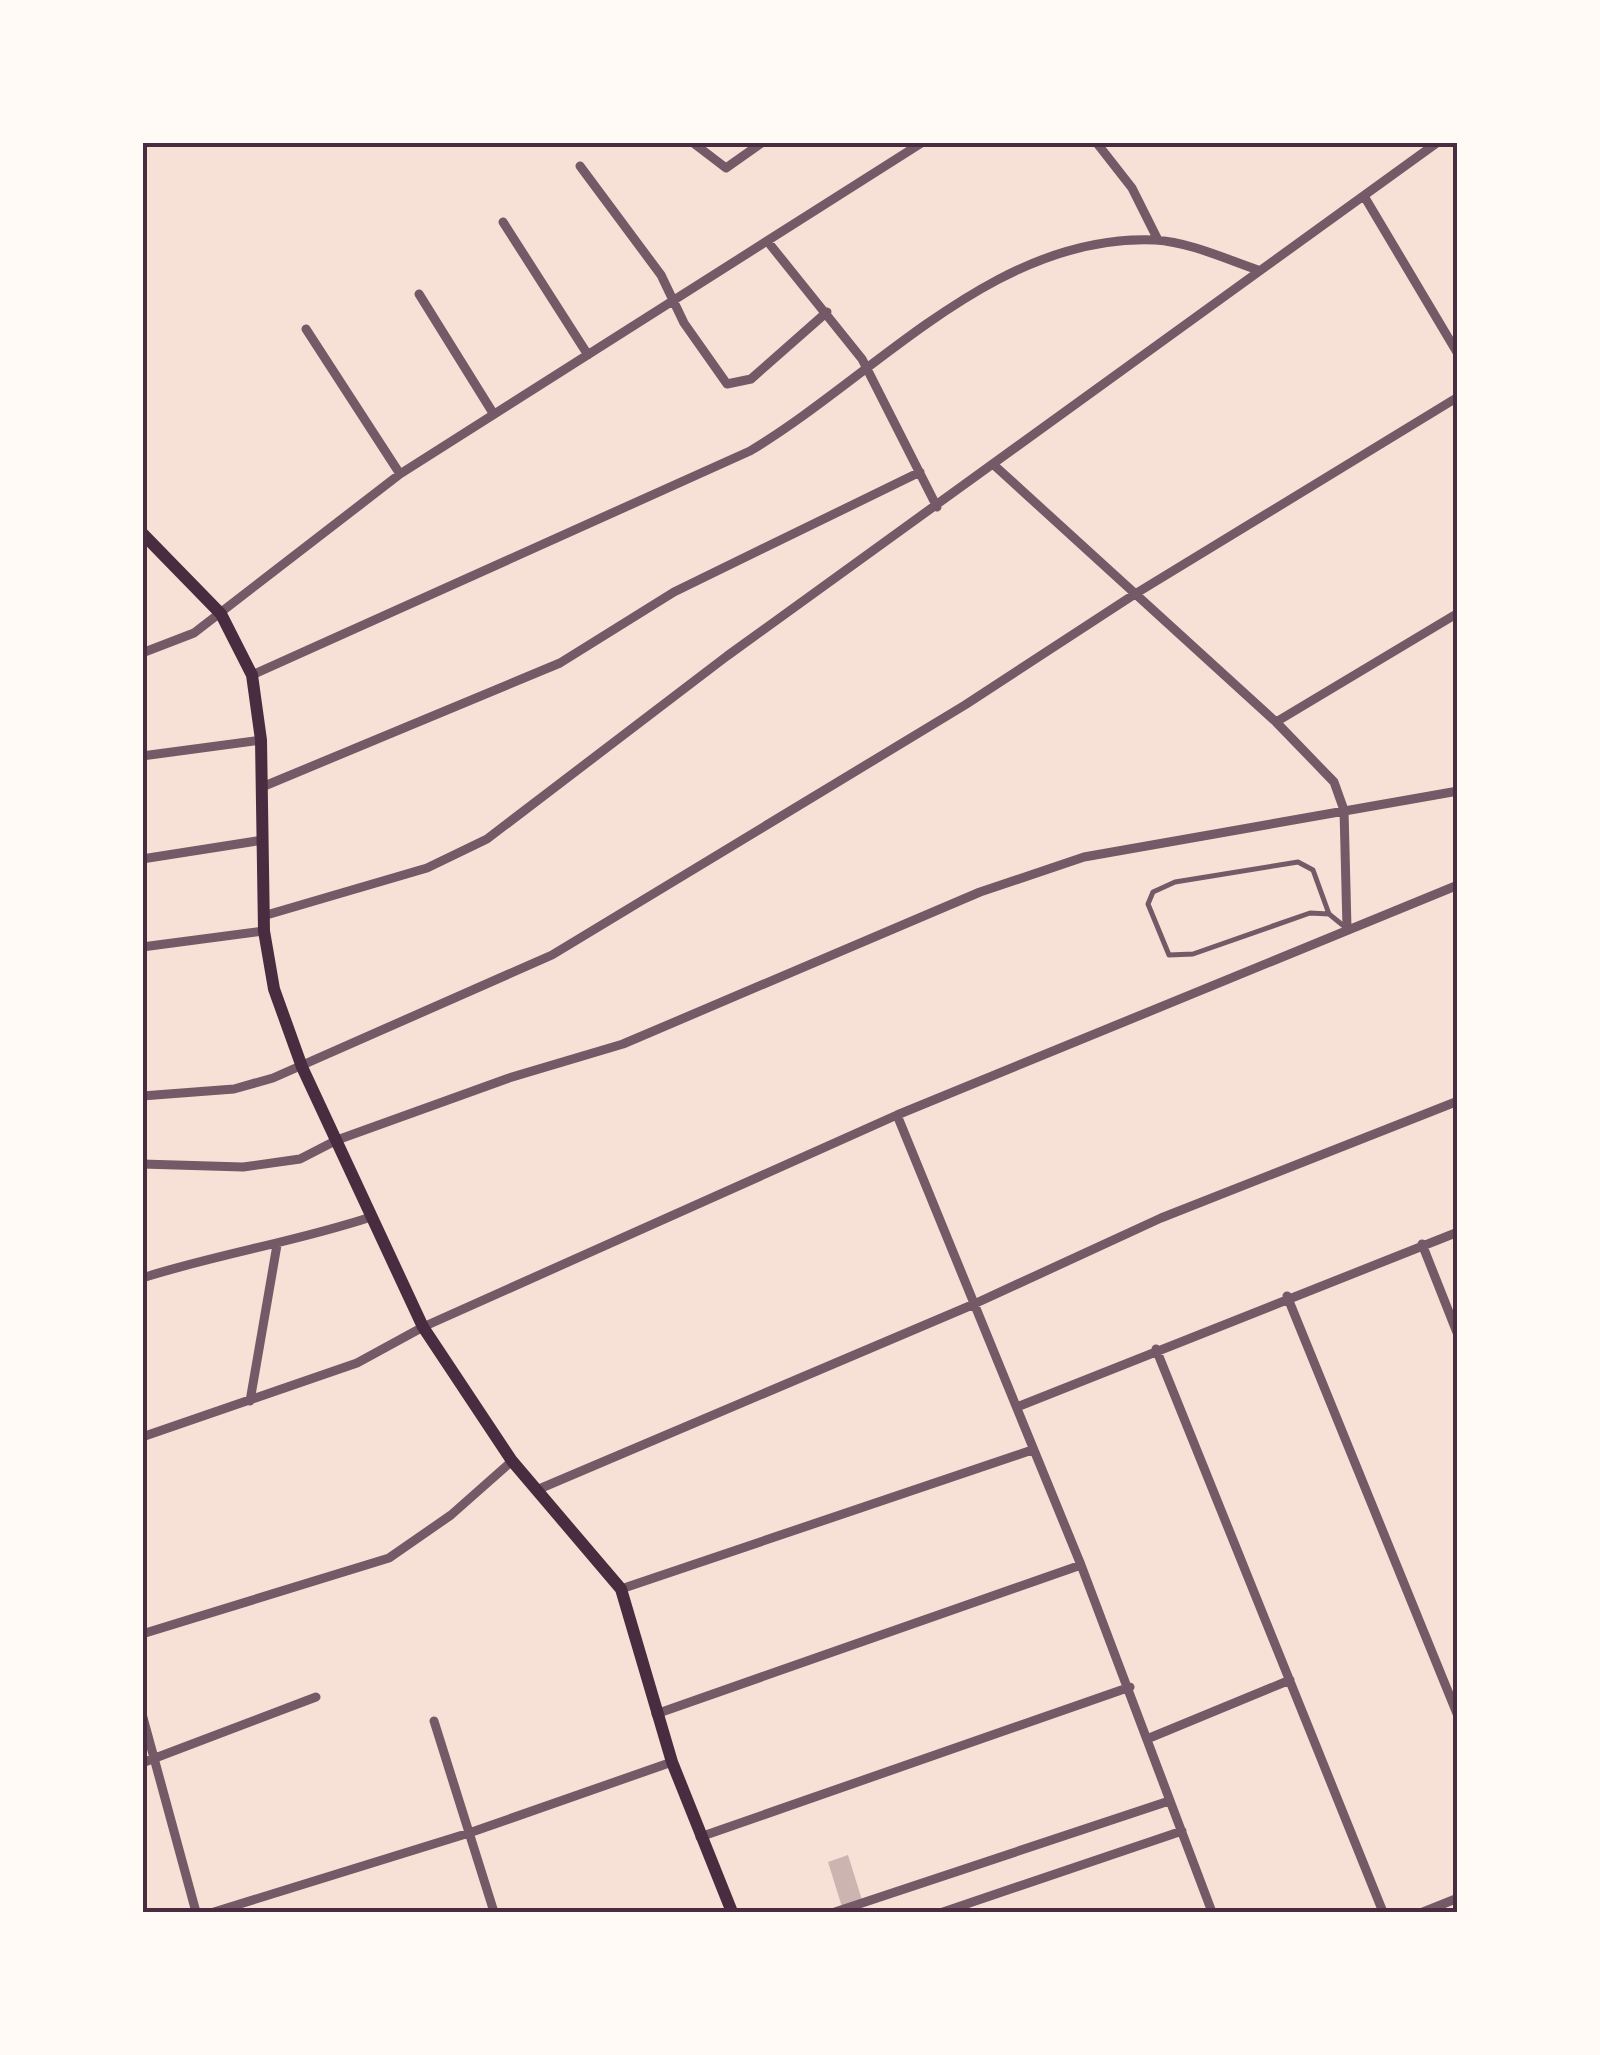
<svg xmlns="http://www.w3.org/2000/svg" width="1600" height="2055" viewBox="0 0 1600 2055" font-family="'Work Sans',sans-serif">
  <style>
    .building { fill: #ccb4b1 }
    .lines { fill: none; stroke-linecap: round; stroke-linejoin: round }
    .service { stroke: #755966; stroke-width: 5 }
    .minor { stroke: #755966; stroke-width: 9 }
    .secondary { stroke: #4a2c40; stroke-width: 12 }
    .neatline { fill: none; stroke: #4a2c40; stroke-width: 4 }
  </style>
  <rect width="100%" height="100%" fill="#f7e1d7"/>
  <path class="building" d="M 848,1855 L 862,1900 L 842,1907 L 828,1862 Z"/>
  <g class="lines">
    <path class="service" d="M 1329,914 L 1310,913 L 1193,954 L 1169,955 L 1148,904 L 1153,892 L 1175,882 L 1298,862 L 1313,870 L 1329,914 L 1345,927"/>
    <path class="minor" d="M 692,142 L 726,168 L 763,142
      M 1096,142 L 1132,188 L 1158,240
      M 580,166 L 661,275 L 684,323 L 727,384 L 751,379 L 827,312
      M 1364,196 L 1458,354
      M 503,222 L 588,355
      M 768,242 L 862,359 L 937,507
      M 419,294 L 493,413
      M 306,329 L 400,474
      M 995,466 L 1276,722 L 1334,782 L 1344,810 L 1347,928
      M 142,653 L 194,633 L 400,474 L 923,142
      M 252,675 L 750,451 C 877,375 996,233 1155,240 C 1189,242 1226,259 1258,270
      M 1276,722 L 1458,613
      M 142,756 L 261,740
      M 262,787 L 560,663 L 674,592 L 920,472
      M 142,859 L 263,840
      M 263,916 L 427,868 L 487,839 L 727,656 L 1438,142
      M 142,947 L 264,931
      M 142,1096 L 234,1089 L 273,1078 L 552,955 L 965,705 L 1135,594 L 1458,397
      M 897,1115 L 1081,1565 L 1212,1912
      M 142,1164 L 243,1167 L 300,1159 L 337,1140 L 509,1078 L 623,1044 L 980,892 L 1084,857 L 1458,791
      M 1422,1244 L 1458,1335
      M 142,1278 C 218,1254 295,1242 371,1217
      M 1287,1296 L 1458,1716
      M 1156,1349 L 1383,1912
      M 250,1401 L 277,1245
      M 1017,1407 L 1458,1232
      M 142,1437 L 357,1363 L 423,1327 L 897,1115 L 1458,885
      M 539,1489 L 972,1305 L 1161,1218 L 1458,1101
      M 621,1589 L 1032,1450
      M 142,1634 L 389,1558 L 451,1515 L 512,1461
      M 142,1714 L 196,1912
      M 656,1714 L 1081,1565
      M 434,1721 L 494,1912
      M 1147,1739 L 1290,1680
      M 142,1763 L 316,1697
      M 700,1837 L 1130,1687
      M 214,1912 L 469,1833 L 672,1762
      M 835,1912 L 1169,1801
      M 943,1912 L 1182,1831
      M 1423,1912 L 1458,1898"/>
    <path class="secondary" d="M 142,533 L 221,614 L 252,675 L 261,740 L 264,931 L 274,989 L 302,1067 L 423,1327 L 512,1461 L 621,1589 L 672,1762 L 732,1912"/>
  </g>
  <rect width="1600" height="2055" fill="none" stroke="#fffaf5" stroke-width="290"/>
  <rect x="145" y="145" width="1310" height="1765" class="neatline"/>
</svg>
